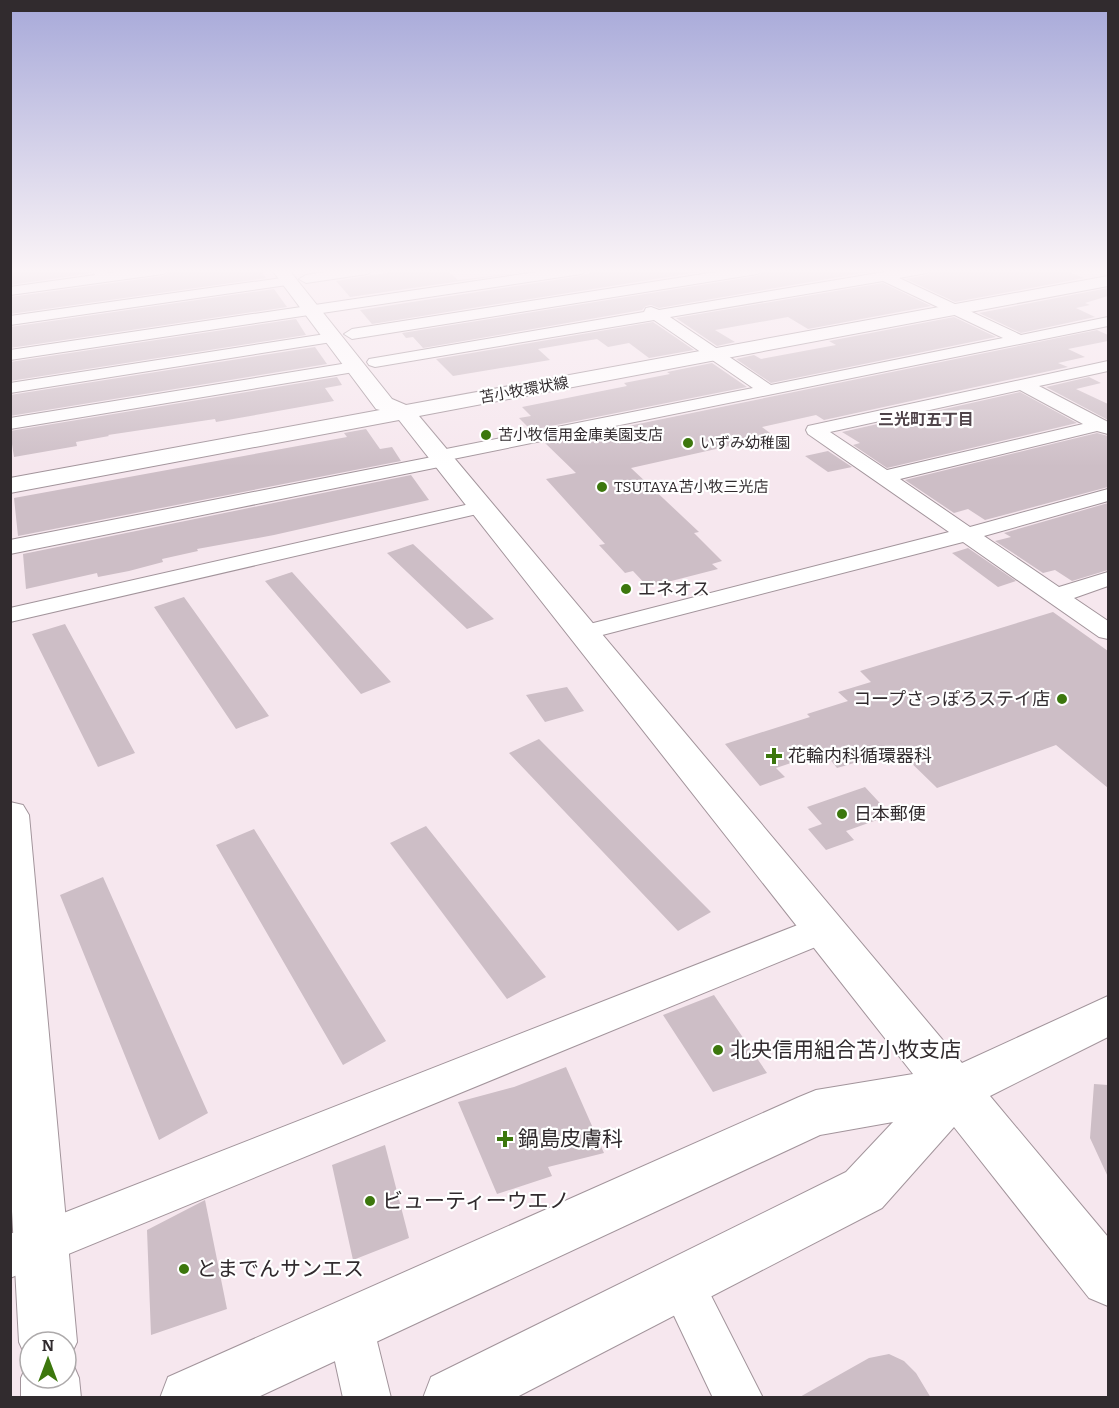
<svg xmlns="http://www.w3.org/2000/svg" width="1119" height="1408" viewBox="0 0 1119 1408" font-family="Bitter,'Noto Sans JP',serif">
  <style>
    .building { fill: #cdbec6 }
    .lines { fill: none; stroke-linecap: round; stroke-linejoin: round }
    .street-casing { stroke: #a2949b; stroke-width: 2 }
    .secondary-casing { stroke: #a2949b; stroke-width: 2 }
    .street { fill: #fff; fill-rule: evenodd }
    .secondary { fill: #fff; fill-rule: evenodd }
    .poi-dot { fill: #3c770d; stroke: #fff; stroke-width: 2 }
    .labels { text-anchor: middle; stroke-width: 4.5; stroke-linejoin: round; paint-order: stroke }
    .far-street-label { font-size: 15px; fill: #312b2e; stroke: #fff }
    .far-poi-label { font-size: 15px; fill: #312b2e; stroke: #fff; text-anchor: start }
    .far-neighbourhood-label { font-size: 16px; font-weight: bold; fill: #50444a; stroke: #fff }
    .poi-label { font-size: 18px; fill: #312b2e; stroke: #fff; text-anchor: start }
    .near-poi-label { font-size: 21px; fill: #312b2e; stroke: #fff; text-anchor: start }
  </style>
  <rect width="100%" height="100%" fill="#f6e7ee"/>
  <path class="building" d="M 10,270 L 91,270 L 92,273 L 10,285 Z
    M 172,270 L 261,270 L 266,278 L 10,314 L 10,297 L 163,276 Z
    M 405,270 L 447,270 L 458,280 L 524,272 L 350,297 L 336,281 Z
    M 597,270 L 712,270 L 372,324 L 360,310 L 581,276 Z
    M 766,270 L 880,270 L 659,308 L 651,305 L 646,306 L 642,310 L 423,348 L 413,337 L 406,338 L 402,333 L 757,276 Z
    M 931,270 L 1064,270 L 1084,278 L 955,302 L 906,279 L 927,275 Z
    M 883,283 L 931,306 L 808,329 L 788,317 L 715,330 L 735,342 L 717,346 L 676,318 Z
    M 1108,288 L 1108,296 L 1085,303 L 1090,305 L 1076,308 L 1095,317 L 1021,333 L 979,313 Z
    M 274,289 L 287,307 L 10,348 L 10,327 Z
    M 954,317 L 996,337 L 771,383 L 736,359 L 754,355 L 761,359 L 836,345 L 829,341 Z
    M 296,319 L 306,335 L 10,381 L 10,362 Z
    M 653,322 L 694,350 L 649,358 L 629,343 L 608,347 L 597,339 L 538,349 L 550,360 L 453,376 L 436,359 Z
    M 1097,330 L 1108,335 L 1108,341 L 1068,349 L 1085,357 L 1058,363 L 1068,367 L 824,420 L 816,415 L 762,427 L 774,436 L 631,468 L 699,532 L 694,533 L 722,561 L 712,564 L 718,569 L 648,587 L 633,571 L 625,573 L 599,545 L 605,544 L 546,479 L 576,473 L 545,443 Z
    M 315,347 L 327,364 L 10,416 L 10,395 Z
    M 712,363 L 747,387 L 531,430 L 519,418 L 531,416 L 522,407 L 627,386 L 624,383 L 670,374 L 667,372 Z
    M 337,377 L 342,385 L 325,388 L 334,401 L 216,422 L 215,419 L 108,435 L 109,436 L 76,442 L 77,446 L 14,457 L 10,431 Z
    M 1089,377 L 1101,383 L 1076,389 L 1108,404 L 1108,420 L 1046,387 Z
    M 1020,392 L 1077,423 L 887,468 L 853,445 L 860,443 L 842,432 Z
    M 366,429 L 380,449 L 392,447 L 401,461 L 18,536 L 14,498 L 347,437 L 344,433 Z
    M 1097,433 L 1108,436 L 1108,487 L 985,520 L 968,509 L 954,513 L 905,480 Z
    M 828,451 L 852,467 L 828,472 L 805,456 Z
    M 411,475 L 429,500 L 274,535 L 197,549 L 198,551 L 162,559 L 163,562 L 129,571 L 98,577 L 97,573 L 26,589 L 23,554 Z
    M 1108,503 L 1108,570 L 1072,581 L 1055,570 L 1043,573 L 995,541 L 1011,537 L 1004,533 Z
    M 413,544 L 494,619 L 467,629 L 387,553 Z
    M 968,548 L 1016,581 L 998,587 L 952,553 Z
    M 292,572 L 391,682 L 361,694 L 265,581 Z
    M 184,597 L 269,716 L 236,729 L 154,607 Z
    M 1053,612 L 1108,651 L 1108,788 L 1056,745 L 937,788 L 898,750 L 837,768 L 824,752 L 776,768 L 785,777 L 760,786 L 725,744 L 810,717 L 807,714 L 848,701 L 838,692 L 871,682 L 860,671 Z
    M 65,624 L 135,753 L 98,767 L 32,634 Z
    M 567,687 L 584,711 L 545,722 L 526,695 Z
    M 539,739 L 711,912 L 678,931 L 509,753 Z
    M 865,787 L 891,815 L 846,831 L 854,840 L 826,850 L 808,829 L 822,824 L 807,807 Z
    M 426,826 L 546,977 L 507,999 L 390,843 Z
    M 254,829 L 386,1041 L 343,1065 L 216,845 Z
    M 103,877 L 208,1113 L 159,1140 L 60,895 Z
    M 714,995 L 767,1073 L 713,1092 L 663,1015 Z
    M 566,1067 L 604,1153 L 548,1167 L 552,1176 L 497,1194 L 458,1102 L 514,1087 Z
    M 1094,1084 L 1108,1085 L 1108,1177 L 1090,1138 Z
    M 385,1145 L 409,1238 L 353,1260 L 332,1165 Z
    M 205,1200 L 227,1309 L 151,1335 L 147,1230 Z
    M 889,1354 L 904,1361 L 916,1373 L 931,1398 L 798,1398 L 869,1358 Z"/>
  <g class="lines">
    <defs>
      <path id="street" d="M 93,270 L 107,270 L 108,273 L 130,270 L 170,270 L 163,274 L 10,295 L 10,287 L 95,275 Z
        M 337,270 L 374,270 L 367,274 L 306,283 L 299,279 L 306,275 Z
        M 551,270 L 588,270 L 581,274 L 10,360 L 10,350 Z
        M 729,270 L 764,270 L 757,274 L 352,339 L 344,334 L 352,329 Z
        M 896,270 L 929,270 L 927,273 L 899,278 L 1021,335 L 1108,317 L 1108,326 L 453,459 L 451,464 L 444,466 L 10,554 L 10,540 L 432,457 L 434,452 L 441,450 L 753,388 L 654,320 L 375,367 L 369,365 L 367,362 L 369,359 L 644,312 L 646,308 L 651,307 L 659,310 ZM 883,281 L 1003,338 L 771,385 L 670,317 Z
        M 289,277 L 294,278 L 296,281 L 294,284 L 10,325 L 10,316 Z
        M 332,333 L 340,338 L 338,341 L 10,393 L 10,383 Z
        M 1108,361 L 1108,371 L 1039,386 L 1108,422 L 1108,434 L 1097,431 L 900,479 L 970,527 L 1108,489 L 1108,501 L 984,536 L 1059,587 L 1108,572 L 1108,586 L 1074,598 L 1108,621 L 1108,639 L 1099,637 L 963,542 L 583,640 L 574,638 L 571,633 L 574,628 L 949,532 L 808,434 L 806,430 L 808,426 ZM 1020,390 L 1083,424 L 887,470 L 830,432 Z
        M 354,362 L 362,367 L 360,371 L 10,429 L 10,418 Z
        M 483,501 L 490,503 L 493,507 L 490,511 L 10,622 L 10,608 Z
        M 823,915 L 835,919 L 840,929 L 835,939 L 10,1278 L 10,1234 Z
        M 680,1260 L 696,1266 L 763,1398 L 713,1398 L 658,1282 L 664,1266 Z
        M 350,1302 L 366,1309 L 373,1325 L 391,1398 L 343,1398 L 327,1325 L 334,1309 Z"/>
      <path id="secondary" d="M 272,270 L 289,270 L 392,399 L 406,405 L 1108,276 L 1108,286 L 419,416 L 962,1063 L 1108,996 L 1108,1037 L 990,1096 L 1108,1237 L 1108,1306 L 1089,1298 L 954,1127 L 882,1208 L 515,1398 L 423,1398 L 431,1377 L 846,1172 L 893,1122 L 820,1135 L 256,1398 L 160,1398 L 168,1377 L 799,1097 L 816,1090 L 913,1074 L 399,420 L 10,493 L 10,478 L 380,410 L 376,409 Z
        M 10,802 L 23,805 L 29,815 L 77,1342 L 70,1357 L 79,1378 L 81,1398 L 21,1398 L 21,1378 L 28,1362 L 19,1342 L 10,1174 ZM 30,1342 L 66,1342 L 66,1378 L 30,1378 Z"/>
    </defs>
    <use href="#street" class="street-casing"/>
    <use href="#secondary" class="secondary-casing"/>
    <use href="#street" class="street"/>
    <use href="#secondary" class="secondary"/>
  </g>
  <linearGradient id="sky" x2="0" y2="1"><stop stop-color="#a7a9d9"/><stop offset="0.58" stop-color="#fbf4f7"/><stop offset="1" stop-color="#fbf4f7" stop-opacity="0"/></linearGradient>
  <rect width="1119" height="467" fill="url(#sky)"/>
  <g class="poi-dot">
    <circle cx="486" cy="435" r="6"/>
    <circle cx="688" cy="443" r="6"/>
    <circle cx="602" cy="487" r="6"/>
    <circle cx="626" cy="589" r="6"/>
    <circle cx="1062" cy="699" r="6"/>
    <path d="M771 747h6v6h6v6h-6v6h-6v-6h-6v-6h6z"/>
    <circle cx="842" cy="814" r="6"/>
    <circle cx="718" cy="1050" r="6"/>
    <path d="M502 1130h6v6h6v6h-6v6h-6v-6h-6v-6h6z"/>
    <circle cx="370" cy="1201" r="6"/>
    <circle cx="184" cy="1269" r="6"/>
  </g>
  <g class="labels">
    <g class="far-street-label">
      <text transform="translate(524 390) rotate(-10)" y="5">苫小牧環状線</text>
    </g>
    <g class="far-poi-label">
      <text x="498" y="440">苫小牧信用金庫美園支店</text>
      <text x="700" y="448">いずみ幼稚園</text>
      <text x="614" y="492">TSUTAYA苫小牧三光店</text>
    </g>
    <g class="far-neighbourhood-label">
      <text x="926" y="425">三光町五丁目</text>
    </g>
    <g class="poi-label">
      <text x="638" y="595">エネオス</text>
      <text x="1050" y="705" text-anchor="end">コープさっぽろステイ店</text>
      <text x="788" y="762">花輪内科循環器科</text>
      <text x="854" y="820">日本郵便</text>
    </g>
    <g class="near-poi-label">
      <text x="730" y="1057">北央信用組合苫小牧支店</text>
      <text x="518" y="1146">鍋島皮膚科</text>
      <text x="382" y="1208">ビューティーウエノ</text>
      <text x="196" y="1276">とまでんサンエス</text>
    </g>
  </g>
  <rect width="1119" height="1408" fill="none" stroke="#312b2e" stroke-width="24"/>
  <g transform="translate(48 1360)"><circle r="28" fill="#ffffff" stroke="#adaaab" stroke-width="1.5"/>
  <path d="M0-4.5L10 22L0 15L-10 22Z" fill="#3c770d"/>
  <text y="-9" font-size="16" font-weight="bold" text-anchor="middle" fill="#312b2e">N</text>
  </g>
</svg>
